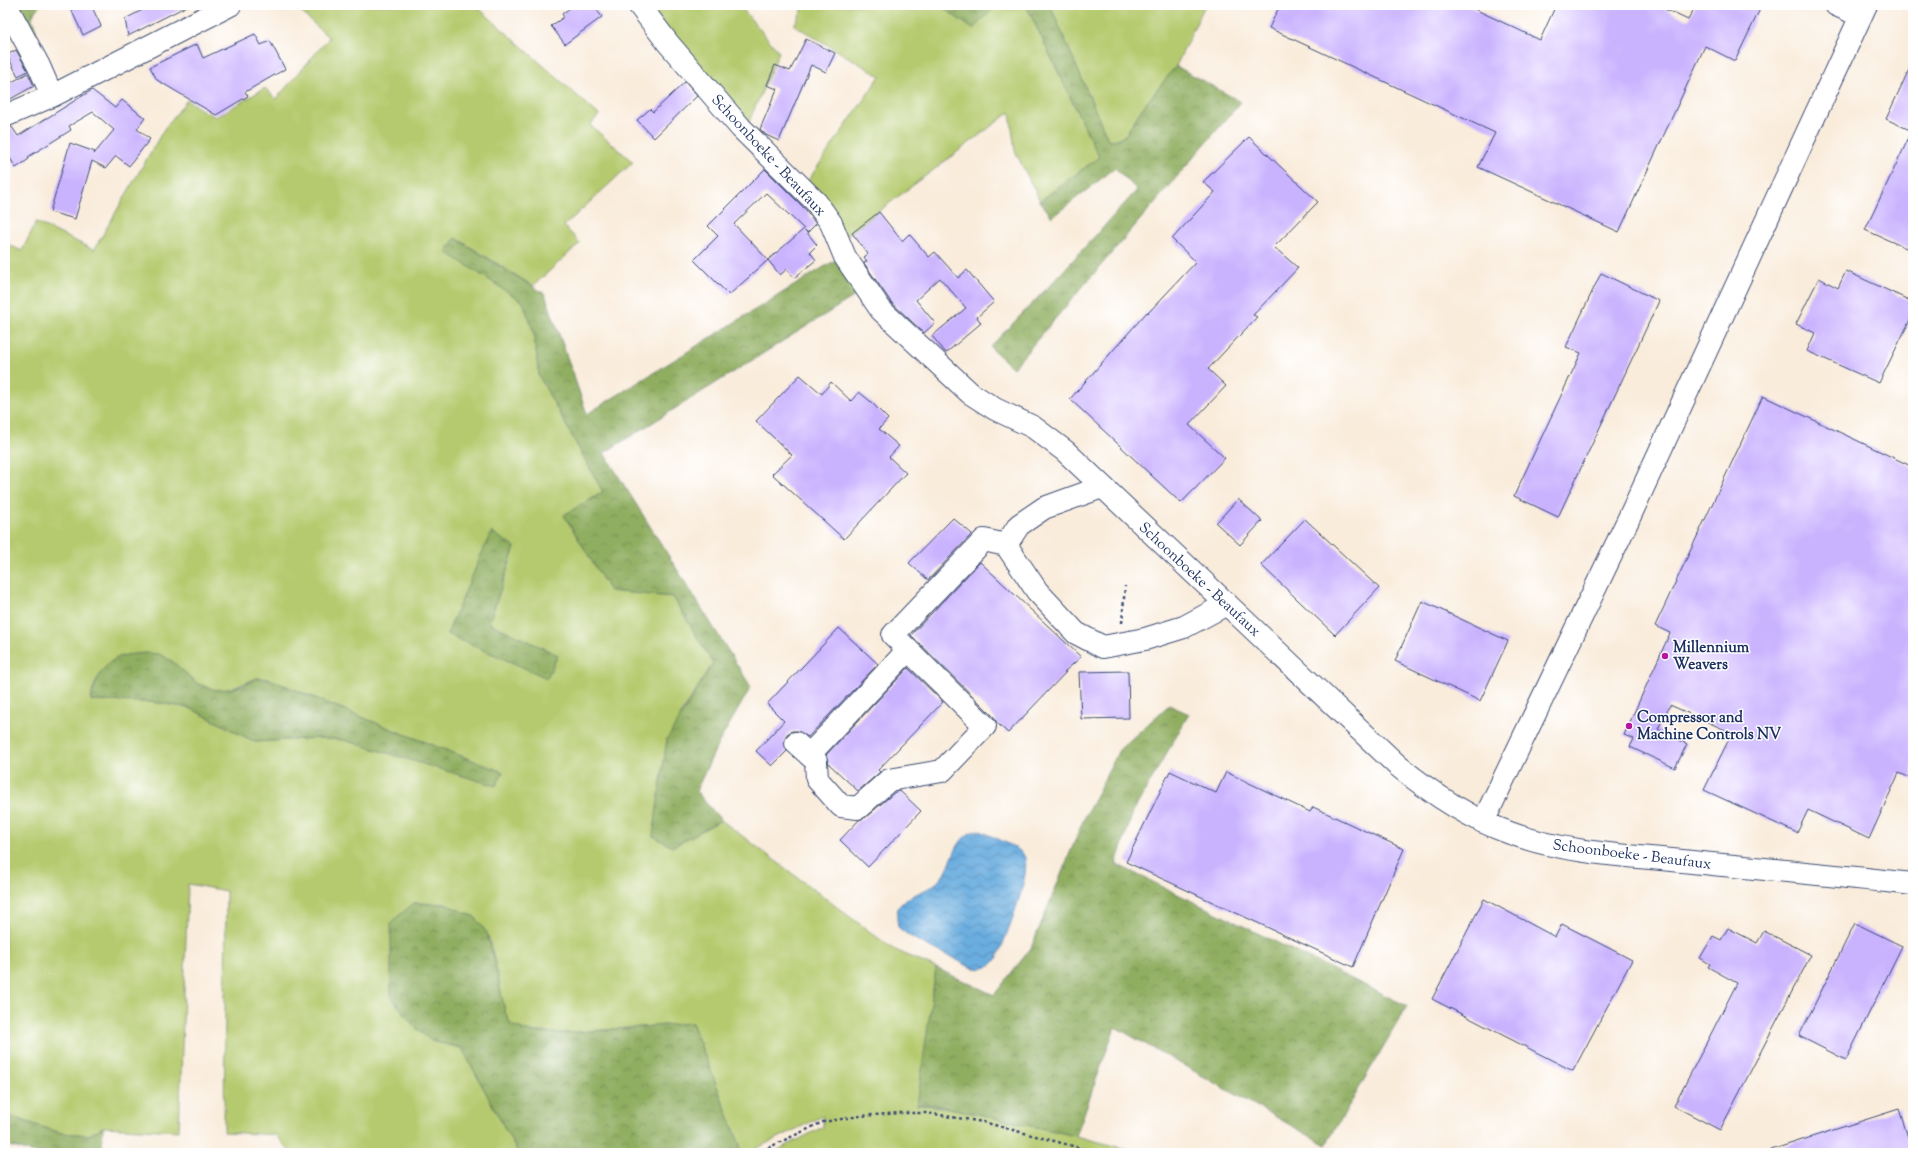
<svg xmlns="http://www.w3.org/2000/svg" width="1918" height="1158" viewBox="0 0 1918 1158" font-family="'Sorts Mill Goudy',serif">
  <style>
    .grass { fill: #b5ca6e; stroke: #687c66; fill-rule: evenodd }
    .forest { fill: url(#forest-crowns); stroke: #566e60 }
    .water { fill: url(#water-waves); stroke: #426e9e }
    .building { fill: #cab3fe; fill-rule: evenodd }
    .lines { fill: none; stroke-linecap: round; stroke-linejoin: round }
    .minor-casing { stroke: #3c4b71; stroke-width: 24 }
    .path { stroke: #3c4b71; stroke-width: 2.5; stroke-dasharray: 3 3; stroke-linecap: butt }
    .minor { stroke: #fff; stroke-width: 22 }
    .poi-dot { fill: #b5179e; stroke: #fff; stroke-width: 1.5 }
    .labels { text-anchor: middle; stroke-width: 3; stroke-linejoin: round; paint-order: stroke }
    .street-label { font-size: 15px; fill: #1b2f5e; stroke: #fff }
    .poi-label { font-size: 15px; font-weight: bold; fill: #1b2f5e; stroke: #fff; text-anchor: start }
  </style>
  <defs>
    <pattern id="forest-crowns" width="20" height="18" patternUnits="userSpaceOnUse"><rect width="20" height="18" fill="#90ae61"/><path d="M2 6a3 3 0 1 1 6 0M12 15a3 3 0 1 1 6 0" fill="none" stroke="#758e53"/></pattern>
    <pattern id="water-waves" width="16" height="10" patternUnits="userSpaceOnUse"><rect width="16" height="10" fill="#6aaddf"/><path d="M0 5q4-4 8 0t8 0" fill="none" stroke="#568db8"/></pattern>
  </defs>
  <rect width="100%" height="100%" fill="#fff"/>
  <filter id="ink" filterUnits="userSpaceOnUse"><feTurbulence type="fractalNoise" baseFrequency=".025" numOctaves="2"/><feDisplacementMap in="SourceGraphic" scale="8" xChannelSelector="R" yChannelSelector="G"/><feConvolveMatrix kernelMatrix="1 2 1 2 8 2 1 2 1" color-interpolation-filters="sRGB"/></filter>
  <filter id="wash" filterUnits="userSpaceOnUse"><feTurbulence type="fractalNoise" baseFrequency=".012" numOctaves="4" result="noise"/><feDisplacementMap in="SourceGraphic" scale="16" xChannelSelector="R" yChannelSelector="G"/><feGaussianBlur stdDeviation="0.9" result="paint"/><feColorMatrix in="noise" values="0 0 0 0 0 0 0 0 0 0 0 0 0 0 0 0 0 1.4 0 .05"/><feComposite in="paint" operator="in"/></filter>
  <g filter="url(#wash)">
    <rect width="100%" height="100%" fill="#f9ecdb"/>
    <path class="grass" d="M 294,5 L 475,5 L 599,115 L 590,125 L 633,162 L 564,226 L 580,243 L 533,286 L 456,238 L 447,252 L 523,301 L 534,333 L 539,376 L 603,492 L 564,515 L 610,591 L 673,597 L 713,663 L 681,714 L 672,847 L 721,820 L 893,949 L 936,968 L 918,1105 C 948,1106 978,1114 1008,1120 C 1052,1130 1097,1141 1141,1153 L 772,1153 L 823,1127 L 823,1116 L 747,1153 L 743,1153 L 692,1023 L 565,1033 L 530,1032 L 511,1025 L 505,1012 L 494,958 L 487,933 L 475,917 L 445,904 L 415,903 L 391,922 L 431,1041 L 462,1048 L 518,1153 L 291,1153 L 276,1135 L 224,1132 L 226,891 L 188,884 L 179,1131 L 103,1127 L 89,1135 L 61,1133 L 5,1115 L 5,243 L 22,251 L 36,222 L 94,250 L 164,129 L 187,100 L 202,110 L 216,117 L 265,88 L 276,99 L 329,38 ZM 515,547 L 489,623 L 558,655 L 547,677 L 447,634 ZM 115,659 L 184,673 L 198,684 L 216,690 L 231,689 L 257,678 L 269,679 L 391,729 L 503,772 L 382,750 L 344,740 L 317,738 L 255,742 L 190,708 L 153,702 L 91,701 C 92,682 102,671 115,659 Z
      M 648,5 L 739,5 L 779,52 L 747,126 Z
      M 805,5 L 939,5 L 973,29 L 997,5 L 1026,5 L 1099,157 L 1040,201 L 1015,151 L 1010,112 L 842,239 L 805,185 L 880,76 L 794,25 Z
      M 1050,5 L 1205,5 L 1176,66 L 1141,110 L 1125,136 L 1109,142 Z"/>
    <path class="forest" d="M 18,5 L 41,5 L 35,11 L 32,18 L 37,33 L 29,38 Z
      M 939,5 L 997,5 L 973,29 Z
      M 1026,5 L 1050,5 L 1109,142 L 1125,136 L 1141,110 L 1176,66 L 1241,102 L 1013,368 L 990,347 L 1053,282 L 1137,190 L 1115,168 L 1052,217 L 1040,201 L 1099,157 Z
      M 455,238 L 545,294 L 587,414 L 837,259 L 858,294 L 604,453 L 751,687 L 718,744 L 696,791 L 721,820 L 672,847 L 653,836 L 667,739 L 713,663 L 673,597 L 610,591 L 564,515 L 603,492 L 539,376 L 534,333 L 523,302 L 446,252 Z
      M 491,532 L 515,547 L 489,623 L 558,655 L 547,678 L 447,634 Z
      M 146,653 L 159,654 L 172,661 L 198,684 L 216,690 L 231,689 L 244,685 L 257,678 L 269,679 L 391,729 L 503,772 L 496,786 L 344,740 L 317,738 L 255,742 L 190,708 L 153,702 L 91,701 C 94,684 100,668 115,659 C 123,654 136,654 146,653 Z
      M 1169,705 L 1189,714 L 1133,812 L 1116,864 L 1407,1006 L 1326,1145 L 1115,1027 L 1076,1136 L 936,1105 L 917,1105 L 936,968 L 994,995 L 1031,948 L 1083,821 L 1119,750 Z
      M 414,903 L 445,904 L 475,917 L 487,933 L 494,958 L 505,1012 L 511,1025 L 530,1032 L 565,1033 L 692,1023 L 743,1153 L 518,1153 L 462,1048 L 431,1041 L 414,1026 L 391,997 L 391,922 Z
      M 5,1115 L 61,1133 L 89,1135 L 103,1127 L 102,1153 L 35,1153 L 5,1145 Z"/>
    <path class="water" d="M 979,830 C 990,836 1015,845 1023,854 C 1035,869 1004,939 998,957 C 993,965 985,970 974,968 C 968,967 961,962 955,959 C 936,950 914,941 898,927 C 897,919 895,910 901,904 C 913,892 932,891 942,877 C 955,861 954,835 979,830 Z"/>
    <g id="blocks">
      <path class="building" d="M 69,5 L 91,5 L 101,26 L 83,35 Z
        M 152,5 L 189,5 L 128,36 L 125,19 Z
        M 574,5 L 593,5 L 602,17 L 565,44 L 551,26 L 564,17 L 562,14 Z
        M 1280,5 L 1466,5 L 1540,40 L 1556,5 L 1656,5 L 1688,20 L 1696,5 L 1751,5 L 1760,9 L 1735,61 L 1705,46 L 1619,232 L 1478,167 L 1495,133 L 1269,28 Z
        M 255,34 L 261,45 L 270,41 L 285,69 L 245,92 L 248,96 L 216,115 L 157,80 L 150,67 L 197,44 L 203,58 Z
        M 806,39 L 835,53 L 826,72 L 811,65 L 779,141 L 766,135 L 760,129 L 777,89 L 767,85 L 775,65 L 790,71 Z
        M 16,50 L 28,71 L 18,76 L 7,55 Z
        M 1913,61 L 1913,251 L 1865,230 L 1912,131 L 1886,119 Z
        M 28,73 L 34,86 L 5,102 L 5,86 Z
        M 685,82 L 697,96 L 654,138 L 637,120 L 650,109 L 653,112 Z
        M 92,90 L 115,108 L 122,100 L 145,118 L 137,129 L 150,139 L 129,166 L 116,156 L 106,168 L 92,161 L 75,219 L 50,212 L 70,143 L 95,152 L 94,154 L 114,130 L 93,112 L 69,126 L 71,130 L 28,157 L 29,159 L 16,168 L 5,150 L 5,128 L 12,127 L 18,136 Z
        M 1249,137 L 1318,202 L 1274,247 L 1298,268 L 1253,315 L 1257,317 L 1208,369 L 1226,386 L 1189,425 L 1225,458 L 1181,503 L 1070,399 L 1147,312 L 1148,313 L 1196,262 L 1172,239 L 1215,192 L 1203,182 Z
        M 765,169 L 806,210 L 816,224 L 807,233 L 805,230 L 817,245 L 810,252 L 816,260 L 794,278 L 787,269 L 780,275 L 768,260 L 729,295 L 694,260 L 718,236 L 708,226 ZM 766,193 L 804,229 L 768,260 L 734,224 Z
        M 879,212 L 902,241 L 909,234 L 929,257 L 935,252 L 958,278 L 967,270 L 994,302 L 977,317 L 981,323 L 946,353 L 932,336 L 966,308 L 940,278 L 916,300 L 935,323 L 924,333 L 891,302 L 864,263 L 867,261 L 864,257 L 868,254 L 852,233 Z
        M 1846,271 L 1913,302 L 1913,314 L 1879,383 L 1807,351 L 1815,333 L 1796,324 L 1819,278 L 1838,288 Z
        M 1601,273 L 1659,301 L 1558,517 L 1514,496 L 1581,353 L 1566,347 Z
        M 800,375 L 822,394 L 831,382 L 851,401 L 859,392 L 870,401 L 888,419 L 879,429 L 899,446 L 889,457 L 906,473 L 844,539 L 772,474 L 792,455 L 756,421 Z
        M 1763,396 L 1913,467 L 1913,779 L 1899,773 L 1869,839 L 1808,810 L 1797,833 L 1704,790 L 1732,733 L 1670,705 L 1658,729 L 1687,744 L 1675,768 L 1630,747 L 1634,739 L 1624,735 L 1670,633 L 1655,626 Z
        M 1238,499 L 1262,521 L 1240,545 L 1216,523 Z
        M 953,518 L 972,534 L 928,580 L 909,563 Z
        M 1305,519 L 1379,588 L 1335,635 L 1261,565 Z
        M 980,562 L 1081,657 L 1064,672 L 1066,672 L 1008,733 L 997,723 L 994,717 L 911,635 Z
        M 1422,601 L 1508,641 L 1480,701 L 1395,661 Z
        M 839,628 L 878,664 L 808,737 L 798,731 L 792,731 L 787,734 L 784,741 L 787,751 L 772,766 L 756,751 L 784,721 L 767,704 Z
        M 908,668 L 943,702 L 878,770 L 880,772 L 858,791 L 829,764 L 826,755 Z
        M 1128,671 L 1129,718 L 1081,719 L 1079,672 Z
        M 1170,771 L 1216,793 L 1226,772 L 1310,812 L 1313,807 L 1404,849 L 1353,967 L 1126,862 Z
        M 900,791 L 921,811 L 868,867 L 840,840 L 859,820 L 866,817 L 895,792 Z
        M 1484,899 L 1555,937 L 1562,924 L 1632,960 L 1573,1071 L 1432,999 Z
        M 1855,923 L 1902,946 L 1846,1060 L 1799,1036 Z
        M 1728,928 L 1757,943 L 1764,931 L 1811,955 L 1720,1130 L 1674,1106 L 1737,983 L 1708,967 L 1710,964 L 1700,958 L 1713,936 L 1721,940 Z
        M 1899,1109 L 1913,1153 L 1771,1153 L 1771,1150 Z"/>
    </g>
  </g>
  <g filter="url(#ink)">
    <use href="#blocks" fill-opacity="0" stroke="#3c4b71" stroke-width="1"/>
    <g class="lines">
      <defs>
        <path id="minor" d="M 6,5 L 39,66 L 52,96
          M 639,5 L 668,43 L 741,128 L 816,202 L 831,223 L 845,257 L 881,310 L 970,393 L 995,409 L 1033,427 L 1065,451 L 1397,765 C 1431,793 1468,818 1510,833 C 1562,852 1618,855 1672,860 C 1752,868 1833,875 1913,884
          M 1836,5 L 1861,16
          M 5,116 L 52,96 L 230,5
          M 1102,487 L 1044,508 L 1019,525 L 1006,545 L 1037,591 L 1076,633 L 1103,647 L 1145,639 L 1184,627 L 1227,604
          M 796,743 L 816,761 L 817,779 L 841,806 L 858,808 L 889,780 L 942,771 L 985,726 L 893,635 L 984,540 L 1006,545
          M 809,755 L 908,650
          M 1483,822 L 1629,518 L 1866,5"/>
      </defs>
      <use href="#minor" class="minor-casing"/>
      <path class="path" d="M 1122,623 L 1125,586
        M 757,1153 L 823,1122 L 860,1116 L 901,1113 L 927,1113 L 983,1122 L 1099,1153"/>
      <use href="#minor" class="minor"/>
    </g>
  </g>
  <g class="poi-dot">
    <circle cx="1665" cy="656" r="4"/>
    <circle cx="1629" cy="726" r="4"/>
  </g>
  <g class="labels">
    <g class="street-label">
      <text transform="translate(769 155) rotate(47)" y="5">Schoonboeke - Beaufaux</text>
      <text transform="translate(1200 579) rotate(43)" y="5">Schoonboeke - Beaufaux</text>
      <text transform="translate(1632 854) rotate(7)" y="5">Schoonboeke - Beaufaux</text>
    </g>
    <g class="poi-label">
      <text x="1673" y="652">Millennium<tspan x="1673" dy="17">Weavers</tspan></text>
      <text x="1637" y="722">Compressor and<tspan x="1637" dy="17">Machine Controls NV</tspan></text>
    </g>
  </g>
  <rect width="1918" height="1158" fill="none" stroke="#fff" stroke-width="20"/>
</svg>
